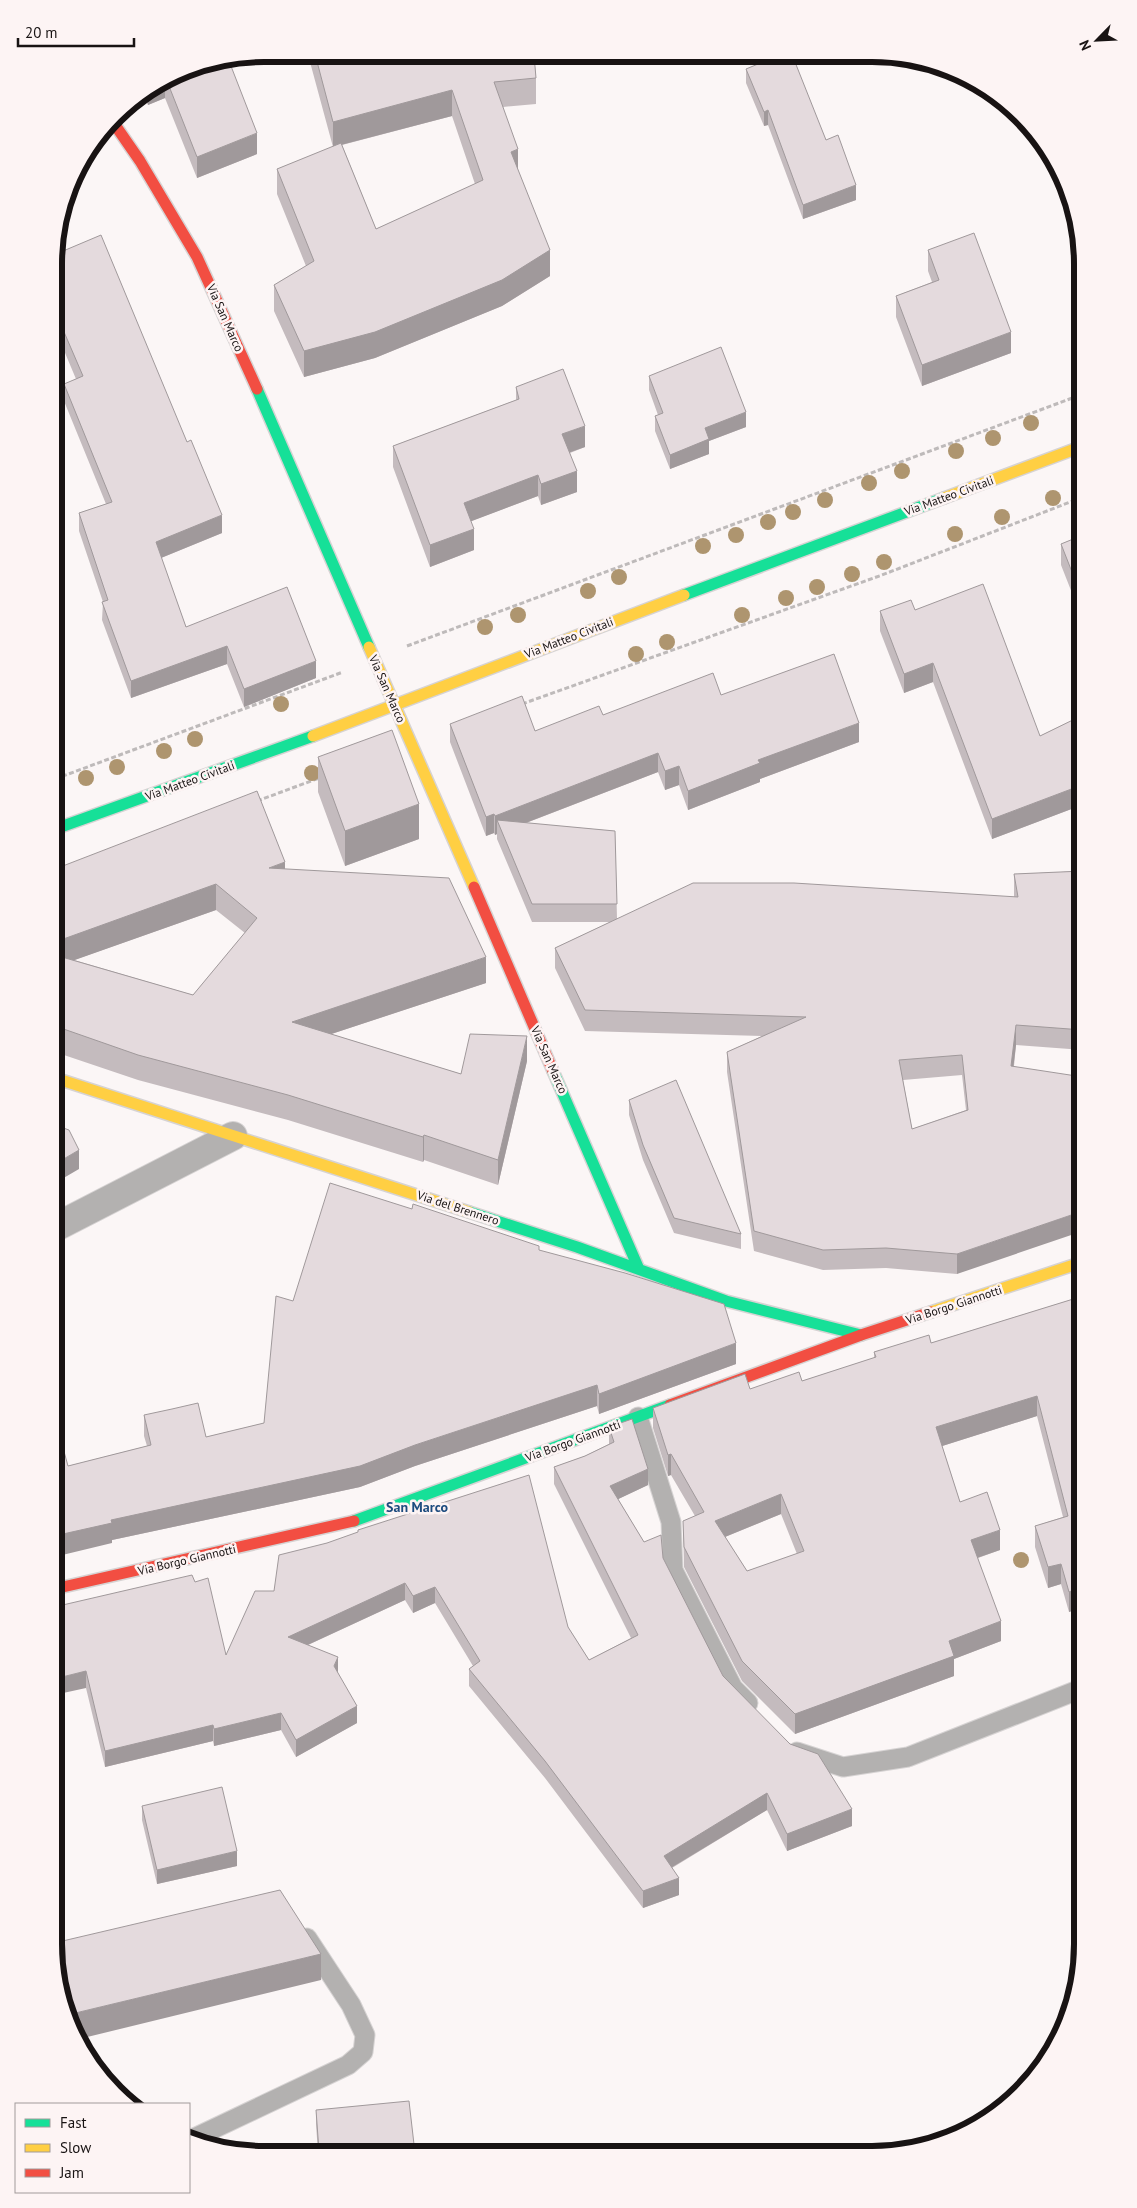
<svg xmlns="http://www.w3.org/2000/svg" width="1137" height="2208" viewBox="0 0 1137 2208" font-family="'PT Sans',sans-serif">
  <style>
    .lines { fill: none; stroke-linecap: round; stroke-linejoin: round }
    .lane-casing { stroke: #d6d3d3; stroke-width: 21 }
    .street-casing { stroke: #d6d3d3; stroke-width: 30 }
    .fast-casing { stroke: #d6d3d3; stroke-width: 14 }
    .slow-casing { stroke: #d6d3d3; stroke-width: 14 }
    .jam-casing { stroke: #d6d3d3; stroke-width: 14 }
    .path { stroke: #bebaba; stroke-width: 3; stroke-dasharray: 5 2.5; stroke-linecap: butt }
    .lane { stroke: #b3b1b0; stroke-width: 19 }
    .street { stroke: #b3b1b0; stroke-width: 28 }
    .fast { stroke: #16e098; stroke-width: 11 }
    .slow { stroke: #ffcf43; stroke-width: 11 }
    .jam { stroke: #f24e42; stroke-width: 11 }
    .tree { fill: #ae956f }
    .wall { fill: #c4bbbe; fill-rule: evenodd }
    .shaded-wall { fill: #a0999b }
    .building { fill: #e4dadd; stroke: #a0999b; fill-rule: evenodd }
    .labels { text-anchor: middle; stroke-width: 5; stroke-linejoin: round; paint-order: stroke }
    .street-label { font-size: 12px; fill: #181313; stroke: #fdf4f4 }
    .neighbourhood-label { font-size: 14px; font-weight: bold; fill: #1c4b7e; stroke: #fdf4f4 }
    .rim { fill: none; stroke: #181313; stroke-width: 6 }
  </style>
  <rect width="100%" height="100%" fill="#fbf6f6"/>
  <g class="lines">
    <defs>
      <path id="lane" d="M 638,1417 L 671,1522 L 673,1570 L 733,1688 L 748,1703
        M 797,1752 L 843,1767 L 908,1757 L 1083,1688
        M 190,2140 L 348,2065 L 363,2052 L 365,2035 L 351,2005 L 307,1938"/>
      <path id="street" d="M 54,1228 L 233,1136"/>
      <path id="fast" d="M 257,389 L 369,647
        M 684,595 L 944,498
        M 55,829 L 313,736
        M 553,1071 L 638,1267
        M 469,1212 L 577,1247 L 726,1301 L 861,1335
        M 354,1521 L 670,1405"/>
      <path id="slow" d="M 944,498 L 1083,446
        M 369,647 L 474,887
        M 313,736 L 684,595
        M 55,1078 L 469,1212
        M 931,1312 L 1083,1262"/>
      <path id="jam" d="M 113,122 L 140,161 L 197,257 L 257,389
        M 474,887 L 553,1071
        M 670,1405 L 861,1335 L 931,1312
        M 54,1589 L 354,1521"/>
    </defs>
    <use href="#lane" class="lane-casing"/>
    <use href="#street" class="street-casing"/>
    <use href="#fast" class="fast-casing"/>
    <use href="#slow" class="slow-casing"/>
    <use href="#jam" class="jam-casing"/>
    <path class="path" d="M 407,646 L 1083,394
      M 522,704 L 882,575 L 1083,497
      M 55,779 L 343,672
      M 257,801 L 322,777"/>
    <use href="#lane" class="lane"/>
    <use href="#street" class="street"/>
    <use href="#fast" class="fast"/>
    <use href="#slow" class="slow"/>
    <use href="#jam" class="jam"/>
  </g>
  <g class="tree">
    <circle cx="1031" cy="423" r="8"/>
    <circle cx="993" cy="438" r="8"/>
    <circle cx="956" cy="451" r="8"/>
    <circle cx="902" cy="471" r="8"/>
    <circle cx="869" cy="483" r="8"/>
    <circle cx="1053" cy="498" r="8"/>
    <circle cx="825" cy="500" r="8"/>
    <circle cx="793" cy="512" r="8"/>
    <circle cx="1002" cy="517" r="8"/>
    <circle cx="768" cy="522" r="8"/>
    <circle cx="955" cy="534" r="8"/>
    <circle cx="736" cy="535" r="8"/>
    <circle cx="703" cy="546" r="8"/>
    <circle cx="884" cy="562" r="8"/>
    <circle cx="852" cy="574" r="8"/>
    <circle cx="619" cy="577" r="8"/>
    <circle cx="817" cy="587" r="8"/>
    <circle cx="588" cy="591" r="8"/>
    <circle cx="786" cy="598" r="8"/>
    <circle cx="518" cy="615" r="8"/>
    <circle cx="742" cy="615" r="8"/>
    <circle cx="485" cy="627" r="8"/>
    <circle cx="667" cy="642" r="8"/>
    <circle cx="636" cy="654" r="8"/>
    <circle cx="281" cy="704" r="8"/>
    <circle cx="195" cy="739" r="8"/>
    <circle cx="164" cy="751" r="8"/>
    <circle cx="117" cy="767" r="8"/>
    <circle cx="312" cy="773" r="8"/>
    <circle cx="86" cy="778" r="8"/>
    <circle cx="1021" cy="1560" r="8"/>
  </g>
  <path class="wall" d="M 310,54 L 534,55 L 536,78 L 536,104 L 503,107 L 518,171 L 550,276 L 502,306 L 375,358 L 304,377 L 274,311 L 274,285 L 306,266 L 277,194 L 277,169 L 333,147 L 310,62 ZM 452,116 L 475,184 L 376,229 L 342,145 Z
    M 746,69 L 826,140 L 856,200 L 803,219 L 768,125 L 764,126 L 746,83 Z
    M 184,70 L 257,154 L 197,178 L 165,98 L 148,105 L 142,96 Z
    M 928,250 L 1011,353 L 922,386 L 896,317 L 896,296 L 932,282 L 928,271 Z
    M 56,254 L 222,533 L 161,558 L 186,627 L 316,678 L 244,707 L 227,664 L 131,698 L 102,620 L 103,602 L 79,531 L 79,513 L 106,504 L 64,401 L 64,384 L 76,379 L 55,329 Z
    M 649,376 L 746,427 L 709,441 L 709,454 L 670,469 L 655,431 L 655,416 L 658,415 L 649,390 Z
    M 516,387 L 585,447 L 570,453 L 577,492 L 541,505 L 538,496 L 471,521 L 474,550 L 430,567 L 393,467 L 393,446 L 516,400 Z
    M 1083,535 L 1083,621 L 1061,565 L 1061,544 Z
    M 915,610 L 1040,736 L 1083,715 L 1083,808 L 1082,805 L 992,839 L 933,682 L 904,693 L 880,631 L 880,611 Z
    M 721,695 L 859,742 L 760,779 L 760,782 L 688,810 L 679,785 L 665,790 L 658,772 L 526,823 L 615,831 L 617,919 L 1014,897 L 1014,874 L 1083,871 L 1083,1050 L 1016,1045 L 1014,1066 L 957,1274 L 886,1268 L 823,1270 L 754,1251 L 727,1072 L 727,1052 L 762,1036 L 585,1031 L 555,968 L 555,948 L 610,922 L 532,922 L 497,839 L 497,834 L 495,835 L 494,833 L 486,836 L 450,742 L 450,724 L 535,731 L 603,715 ZM 962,1075 L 966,1110 L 912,1129 L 903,1080 Z
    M 318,757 L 419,839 L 345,866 L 318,792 Z
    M 55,869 L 285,869 L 486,983 L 331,1034 L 461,1074 L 527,1061 L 498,1185 L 424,1160 L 423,1162 L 288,1120 L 138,1080 L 55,1052 ZM 216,910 L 245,933 L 193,995 L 74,960 Z
    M 629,1100 L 741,1234 L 741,1249 L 674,1233 L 643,1160 L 629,1115 Z
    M 539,1250 L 736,1364 L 599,1414 L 597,1406 L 415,1466 L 360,1487 L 112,1540 L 112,1543 L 68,1466 L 147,1446 L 144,1436 L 144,1415 L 206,1437 L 264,1423 L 293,1301 Z
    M 1083,1296 L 1083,1607 L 1069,1612 L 1061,1584 L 1048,1588 L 1035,1547 L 1035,1526 L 1063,1517 L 1037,1416 L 942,1446 L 960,1502 L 1000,1550 L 978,1558 L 1001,1641 L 954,1659 L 954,1676 L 795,1734 L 742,1681 L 684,1567 L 683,1521 L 695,1516 L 671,1475 L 668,1476 L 653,1428 L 653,1408 L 750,1389 L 802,1381 L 874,1358 L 874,1352 L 931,1343 ZM 781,1514 L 797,1554 L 747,1571 L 725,1537 Z
    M 609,1427 L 648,1485 L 618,1499 L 644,1542 L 663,1558 L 723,1676 L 852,1826 L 787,1851 L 767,1810 L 672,1868 L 679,1895 L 643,1908 L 545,1778 L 469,1686 L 469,1669 L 473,1666 L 435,1603 L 413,1613 L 405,1600 L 308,1645 L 338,1673 L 357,1723 L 296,1757 L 281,1730 L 214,1746 L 213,1741 L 105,1767 L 86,1688 L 54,1607 L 226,1655 L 274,1591 L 327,1543 L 568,1627 L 589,1660 L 631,1638 L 554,1484 L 554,1467 L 585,1456 L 609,1444 Z
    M 142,1806 L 237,1866 L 157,1884 L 142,1820 Z
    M 316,2110 L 415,2153 L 318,2153 L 316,2124 Z"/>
  <path class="shaded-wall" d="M 165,82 L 165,98 L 148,105 L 148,92 Z
    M 452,90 L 452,116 L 333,147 L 333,122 Z
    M 768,110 L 768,125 L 764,126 L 764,112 Z
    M 257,133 L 257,154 L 197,178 L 197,157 Z
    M 518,149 L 518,175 L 511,152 Z
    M 856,185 L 856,200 L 803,219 L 803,205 Z
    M 550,250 L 550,276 L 502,306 L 375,358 L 304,377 L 304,351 Z
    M 1011,332 L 1011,353 L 922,386 L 922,365 Z
    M 746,412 L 746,427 L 709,441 L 709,454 L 670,469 L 670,455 L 705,428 Z
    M 585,426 L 585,447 L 562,455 L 562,434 Z
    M 577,471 L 577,492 L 541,505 L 541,484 Z
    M 538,475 L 538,496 L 464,524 L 464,503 Z
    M 222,515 L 222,533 L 156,560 L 156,542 Z
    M 474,529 L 474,550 L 430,567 L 430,545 Z
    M 227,646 L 227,664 L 131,698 L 131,681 Z
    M 316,661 L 316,678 L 244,707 L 244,689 Z
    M 933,663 L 933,682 L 904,693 L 904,674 Z
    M 859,723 L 859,742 L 760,779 L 760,782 L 688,810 L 688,791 L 758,760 Z
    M 658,753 L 658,772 L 502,832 L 497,820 L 497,834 L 495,835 L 495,816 Z
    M 679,766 L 679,785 L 665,790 L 665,771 Z
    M 1082,785 L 1082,805 L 992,839 L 992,819 Z
    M 419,804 L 419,839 L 345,866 L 345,831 Z
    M 494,814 L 494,833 L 486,836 L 486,817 Z
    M 285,862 L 285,888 L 269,868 Z
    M 216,884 L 216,910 L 55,967 L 55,942 Z
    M 486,957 L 486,983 L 292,1047 L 292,1022 Z
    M 1016,1025 L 1016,1045 L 1011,1086 L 1011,1066 Z
    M 527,1036 L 527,1061 L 498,1185 L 498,1160 Z
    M 424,1135 L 424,1160 L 423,1162 L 423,1137 Z
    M 79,1150 L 79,1169 L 55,1183 L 55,1164 Z
    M 1083,1211 L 1083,1231 L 957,1274 L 957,1254 Z
    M 54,1295 L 55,1295 L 55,1314 L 54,1314 Z
    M 736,1343 L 736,1364 L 599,1414 L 599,1394 Z
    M 597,1385 L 597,1406 L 415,1466 L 360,1487 L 112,1540 L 112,1543 L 54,1557 L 54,1536 L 111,1520 L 415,1445 Z
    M 1037,1396 L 1037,1416 L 936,1448 L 936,1427 Z
    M 671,1454 L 671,1475 L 668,1476 L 668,1455 Z
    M 648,1469 L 648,1485 L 610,1503 L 610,1486 Z
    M 781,1494 L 781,1514 L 715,1541 L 715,1521 Z
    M 1000,1530 L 1000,1550 L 971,1560 L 971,1540 Z
    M 1061,1564 L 1061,1584 L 1048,1588 L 1048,1567 Z
    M 405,1583 L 405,1600 L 288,1654 L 288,1637 Z
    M 1083,1586 L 1083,1607 L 1069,1612 L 1069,1592 Z
    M 435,1587 L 435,1603 L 413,1613 L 413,1596 Z
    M 1001,1621 L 1001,1641 L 954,1659 L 954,1676 L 795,1734 L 795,1714 L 949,1641 Z
    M 338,1657 L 338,1674 L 334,1666 Z
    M 86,1671 L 86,1688 L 54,1695 L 54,1679 Z
    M 357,1706 L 357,1723 L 296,1757 L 296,1740 Z
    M 281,1713 L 281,1730 L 214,1746 L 214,1729 Z
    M 213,1725 L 213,1741 L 105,1767 L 105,1751 Z
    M 767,1793 L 767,1810 L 664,1872 L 664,1856 Z
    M 852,1809 L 852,1826 L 787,1851 L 787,1834 Z
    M 237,1851 L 237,1866 L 157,1884 L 157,1870 Z
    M 679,1878 L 679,1895 L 643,1908 L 643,1891 Z
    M 321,1954 L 321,1980 L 79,2039 L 67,2015 Z"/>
  <path class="building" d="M 315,54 L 534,55 L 536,78 L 494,82 L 518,149 L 511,152 L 550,250 L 502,280 L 375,332 L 304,351 L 274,285 L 314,261 L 277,169 L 341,143 L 376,229 L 483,180 L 452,90 L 333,122 Z
    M 775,57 L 793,57 L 826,140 L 838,135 L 856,185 L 803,205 L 768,110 L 764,112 L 746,69 Z
    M 229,61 L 257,133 L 197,157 L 167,81 L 184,70 Z
    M 974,233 L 1011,332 L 922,365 L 896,296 L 939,280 L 928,250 Z
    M 101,235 L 187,442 L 191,440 L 222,515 L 156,542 L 186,627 L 287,587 L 316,661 L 244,689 L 227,646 L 131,681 L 102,602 L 108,600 L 79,513 L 112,502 L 64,384 L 83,376 L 55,311 L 56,254 Z
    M 721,347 L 746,412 L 705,428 L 709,439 L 670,455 L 655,416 L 663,413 L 649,376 Z
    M 563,369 L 585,426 L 562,434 L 577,471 L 541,484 L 538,475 L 464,503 L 474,529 L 430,545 L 393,446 L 519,399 L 516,387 Z
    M 1083,535 L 1083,600 L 1061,544 Z
    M 983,584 L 1040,736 L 1083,715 L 1083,788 L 1082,785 L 992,819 L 933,663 L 904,674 L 880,611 L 911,600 L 915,610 Z
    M 834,654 L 859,723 L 758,760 L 760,763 L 688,791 L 679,766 L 665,771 L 658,753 L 495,816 L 494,814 L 486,817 L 450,724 L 522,696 L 535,731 L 599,706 L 603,715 L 713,673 L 721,695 Z
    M 392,730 L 419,804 L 345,831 L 318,757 Z
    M 257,791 L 285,862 L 269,868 L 449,878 L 486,957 L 292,1022 L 461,1074 L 470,1034 L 527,1036 L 498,1160 L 424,1135 L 423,1137 L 288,1095 L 138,1055 L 55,1026 L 55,955 L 193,995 L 257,918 L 216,884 L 55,942 L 55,869 Z
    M 497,820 L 615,831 L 617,904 L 532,904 Z
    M 1083,871 L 1083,1030 L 1016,1025 L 1011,1066 L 1083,1077 L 1083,1211 L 957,1254 L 886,1248 L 823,1250 L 754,1231 L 727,1052 L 806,1017 L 585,1010 L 555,948 L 693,883 L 794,883 L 1018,897 L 1014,874 ZM 962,1055 L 968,1110 L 912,1129 L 899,1060 Z
    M 676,1080 L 741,1234 L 674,1218 L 643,1145 L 629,1100 Z
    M 55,1125 L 69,1130 L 79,1150 L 55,1164 Z
    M 330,1183 L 412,1209 L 413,1204 L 539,1246 L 539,1250 L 625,1273 L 724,1304 L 736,1343 L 599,1394 L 597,1385 L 415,1445 L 360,1466 L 111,1520 L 112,1523 L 54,1536 L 54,1415 L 68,1466 L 151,1445 L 144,1415 L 172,1409 L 198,1403 L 206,1437 L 264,1423 L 276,1296 L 293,1301 Z
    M 1083,1296 L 1083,1586 L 1069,1592 L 1061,1564 L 1048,1567 L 1035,1526 L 1068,1516 L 1037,1396 L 936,1427 L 960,1502 L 987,1492 L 1000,1530 L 971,1540 L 1001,1621 L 949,1641 L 954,1656 L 795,1714 L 742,1661 L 684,1547 L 683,1521 L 704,1512 L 671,1454 L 668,1455 L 653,1408 L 745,1374 L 750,1389 L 799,1372 L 802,1381 L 876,1357 L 874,1352 L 929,1335 L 931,1343 ZM 781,1494 L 804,1551 L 747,1571 L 715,1521 Z
    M 632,1419 L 648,1469 L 610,1486 L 644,1542 L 661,1535 L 663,1558 L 723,1676 L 790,1744 L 818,1754 L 852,1809 L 787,1834 L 767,1793 L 664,1856 L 679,1878 L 643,1891 L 545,1761 L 469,1669 L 480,1661 L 435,1587 L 413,1596 L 405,1583 L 288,1637 L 338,1657 L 334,1666 L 357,1706 L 296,1740 L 281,1713 L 214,1729 L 213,1725 L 105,1751 L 86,1671 L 54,1679 L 54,1607 L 192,1575 L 195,1582 L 208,1578 L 226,1655 L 255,1591 L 274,1591 L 279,1555 L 327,1543 L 358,1532 L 358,1530 L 529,1475 L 568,1627 L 589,1660 L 638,1635 L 554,1467 L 585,1456 L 614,1442 L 609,1427 Z
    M 222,1787 L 237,1851 L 157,1870 L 142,1806 Z
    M 280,1890 L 321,1954 L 67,2015 L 65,2011 L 54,1943 Z
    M 409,2101 L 415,2153 L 330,2153 L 330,2150 L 319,2151 L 316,2110 Z"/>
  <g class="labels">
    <g class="street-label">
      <text transform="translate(225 318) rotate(66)" y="4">Via San Marco</text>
      <text transform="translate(949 496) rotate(-20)" y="4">Via Matteo Civitali</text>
      <text transform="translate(569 638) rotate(-21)" y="4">Via Matteo Civitali</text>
      <text transform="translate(387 689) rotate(66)" y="4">Via San Marco</text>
      <text transform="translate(190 781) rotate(-20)" y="4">Via Matteo Civitali</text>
      <text transform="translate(549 1060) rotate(66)" y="4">Via San Marco</text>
      <text transform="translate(458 1208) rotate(18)" y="4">Via del Brennero</text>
      <text transform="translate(954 1305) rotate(-18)" y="4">Via Borgo Giannotti</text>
      <text transform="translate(573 1441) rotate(-20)" y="4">Via Borgo Giannotti</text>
      <text transform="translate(187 1560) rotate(-13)" y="4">Via Borgo Giannotti</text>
    </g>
    <g class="neighbourhood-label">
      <text x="417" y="1512">San Marco</text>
    </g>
  </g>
  <path d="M0 0H1137V2208H0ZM264 62H872A202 202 0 0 1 1074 264V1944A202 202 0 0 1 872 2146H264A202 202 0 0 1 62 1944V264A202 202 0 0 1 264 62Z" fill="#fdf4f4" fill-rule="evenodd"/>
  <path class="rim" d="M264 62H872A202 202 0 0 1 1074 264V1944A202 202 0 0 1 872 2146H264A202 202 0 0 1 62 1944V264A202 202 0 0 1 264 62Z"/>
  <rect x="15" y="2103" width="175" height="90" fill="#fdf4f4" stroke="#a19a9a"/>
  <rect x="25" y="2119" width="25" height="8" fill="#16e098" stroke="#a19a9a"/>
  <text x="60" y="2128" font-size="15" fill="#181313">Fast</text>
  <rect x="25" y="2144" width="25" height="8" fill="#ffcf43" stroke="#a19a9a"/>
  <text x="60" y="2153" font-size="15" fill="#181313">Slow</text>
  <rect x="25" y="2169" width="25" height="8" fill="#f24e42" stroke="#a19a9a"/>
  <text x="60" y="2178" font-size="15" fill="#181313">Jam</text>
  <g transform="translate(1097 40) rotate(246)" stroke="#fdf4f4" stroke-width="4" paint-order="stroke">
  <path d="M0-4L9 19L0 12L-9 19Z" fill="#181313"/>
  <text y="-8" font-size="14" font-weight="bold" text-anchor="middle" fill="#181313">N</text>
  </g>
  <path d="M18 38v8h116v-8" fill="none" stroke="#181313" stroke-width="2.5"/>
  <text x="25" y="38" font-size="15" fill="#181313" stroke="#fdf4f4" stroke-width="4" paint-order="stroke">20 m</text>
</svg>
